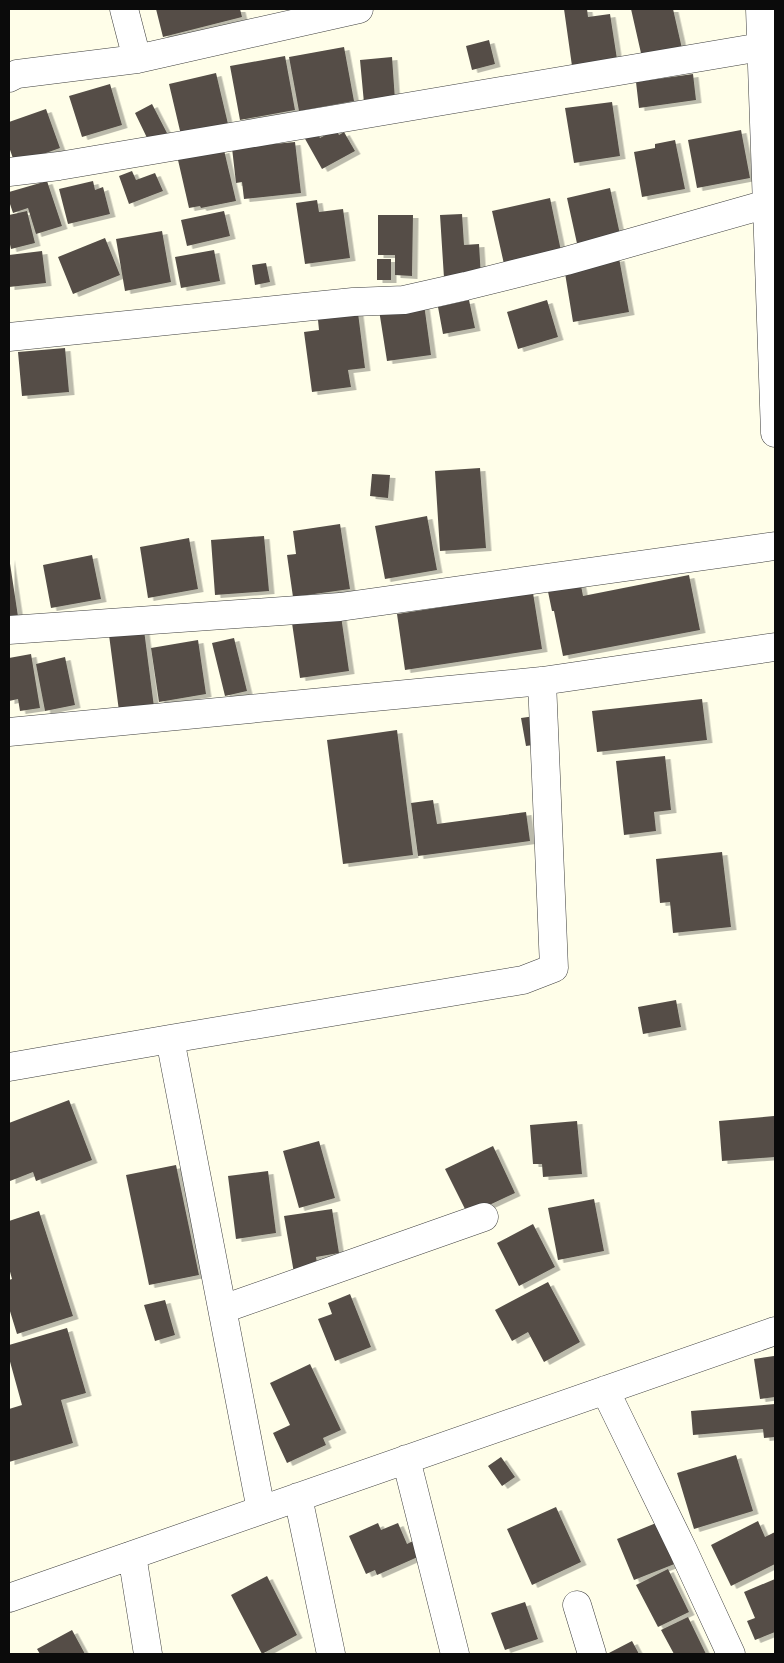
<svg xmlns="http://www.w3.org/2000/svg" width="784" height="1663" viewBox="0 0 784 1663" font-family="'Playfair Display',serif">
  <style>
    .building { fill: #544e47; filter: url(#shadow) }
    .lines { fill: none; stroke-linecap: round; stroke-linejoin: round }
    .minor-casing { stroke: #3e3e3e; stroke-width: 29 }
    .minor { stroke: #fff; stroke-width: 28 }
  </style>
  <defs>
    <filter id="shadow"><feDropShadow dx="5.5" dy="3" stdDeviation="0" flood-color="#0004"/></filter>
  </defs>
  <rect width="100%" height="100%" fill="#fffee9"/>
  <path class="building" d="M 156,9 L 240,9 L 242,17 L 163,37 Z
    M 564,9 L 587,9 L 588,17 L 610,14 L 617,59 L 572,66 Z
    M 631,9 L 673,9 L 683,53 L 643,62 Z
    M 489,40 L 495,64 L 472,70 L 466,46 Z
    M 344,47 L 354,101 L 299,111 L 289,57 Z
    M 285,56 L 295,110 L 240,120 L 230,66 Z
    M 392,57 L 395,100 L 364,103 L 360,60 Z
    M 216,73 L 228,124 L 181,135 L 169,84 Z
    M 693,74 L 696,100 L 639,108 L 636,82 Z
    M 110,84 L 122,125 L 82,137 L 69,96 Z
    M 612,102 L 620,156 L 574,163 L 565,108 Z
    M 152,104 L 168,135 L 150,144 L 135,113 Z
    M 46,109 L 60,148 L 15,164 L 9,147 L 9,122 Z
    M 336,129 L 339,135 L 344,132 L 355,151 L 322,169 L 304,137 L 316,131 L 320,138 Z
    M 741,130 L 750,178 L 697,188 L 688,140 Z
    M 675,140 L 685,189 L 642,197 L 634,152 L 655,148 L 655,144 Z
    M 295,142 L 301,193 L 244,199 L 242,182 L 236,183 L 232,148 Z
    M 224,150 L 236,201 L 201,208 L 200,206 L 189,208 L 178,160 Z
    M 132,171 L 136,180 L 155,173 L 163,191 L 129,204 L 119,176 Z
    M 47,181 L 62,226 L 36,234 L 28,208 L 13,213 L 9,201 L 9,192 Z
    M 93,181 L 95,190 L 103,187 L 110,214 L 68,224 L 59,189 Z
    M 610,188 L 621,239 L 578,248 L 567,198 Z
    M 550,198 L 561,251 L 504,264 L 492,211 Z
    M 317,200 L 319,212 L 343,209 L 350,258 L 305,264 L 296,203 Z
    M 27,211 L 35,243 L 11,249 L 9,240 L 9,215 Z
    M 224,211 L 230,236 L 187,246 L 181,220 Z
    M 462,214 L 464,245 L 479,244 L 481,277 L 444,278 L 440,215 Z
    M 378,215 L 413,215 L 412,276 L 395,275 L 395,255 L 378,255 Z
    M 162,231 L 171,282 L 125,291 L 116,239 Z
    M 105,238 L 120,275 L 73,294 L 58,257 Z
    M 214,250 L 220,281 L 181,288 L 175,257 Z
    M 42,251 L 46,283 L 9,287 L 9,255 Z
    M 619,258 L 629,312 L 573,322 L 564,267 Z
    M 377,259 L 391,259 L 391,280 L 377,280 Z
    M 266,263 L 270,282 L 255,285 L 252,265 Z
    M 469,300 L 475,328 L 443,334 L 438,307 Z
    M 547,300 L 558,337 L 518,349 L 507,312 Z
    M 424,304 L 431,355 L 387,361 L 379,310 Z
    M 357,305 L 365,368 L 348,370 L 351,387 L 312,392 L 304,332 L 319,330 L 317,310 Z
    M 65,348 L 69,392 L 22,396 L 18,352 Z
    M 480,468 L 486,548 L 440,551 L 435,471 Z
    M 372,474 L 390,475 L 388,498 L 370,496 Z
    M 427,516 L 437,570 L 385,579 L 375,526 Z
    M 340,524 L 350,589 L 293,597 L 287,555 L 296,554 L 293,531 Z
    M 264,536 L 269,591 L 215,595 L 211,540 Z
    M 189,538 L 198,589 L 148,598 L 140,547 Z
    M 92,555 L 101,599 L 51,608 L 43,565 Z
    M 9,557 L 19,623 L 9,624 Z
    M 579,575 L 583,596 L 689,575 L 700,630 L 563,656 L 554,611 L 552,611 L 546,582 Z
    M 533,593 L 542,649 L 405,670 L 397,614 Z
    M 341,616 L 349,671 L 300,678 L 292,623 Z
    M 144,630 L 154,707 L 119,711 L 109,635 Z
    M 234,638 L 247,691 L 225,696 L 212,643 Z
    M 198,640 L 206,694 L 159,702 L 151,648 Z
    M 31,654 L 40,708 L 20,711 L 18,699 L 9,701 L 9,658 Z
    M 65,657 L 75,705 L 45,711 L 36,664 Z
    M 702,699 L 707,740 L 597,752 L 592,711 Z
    M 535,716 L 540,744 L 526,746 L 521,718 Z
    M 397,730 L 413,855 L 343,864 L 327,740 Z
    M 665,756 L 671,810 L 654,812 L 656,831 L 624,835 L 616,761 Z
    M 433,800 L 437,824 L 526,812 L 530,841 L 418,856 L 411,803 Z
    M 722,852 L 731,927 L 673,933 L 670,902 L 660,903 L 656,859 Z
    M 676,1000 L 681,1027 L 643,1034 L 638,1007 Z
    M 69,1100 L 92,1160 L 36,1181 L 33,1172 L 10,1181 L 9,1123 Z
    M 774,1116 L 775,1157 L 722,1161 L 719,1121 Z
    M 577,1121 L 582,1174 L 543,1177 L 542,1164 L 533,1164 L 530,1125 Z
    M 319,1141 L 335,1198 L 299,1208 L 283,1151 Z
    M 493,1146 L 515,1193 L 468,1215 L 445,1169 Z
    M 176,1165 L 199,1275 L 149,1285 L 126,1175 Z
    M 268,1171 L 276,1233 L 236,1239 L 228,1176 Z
    M 594,1199 L 604,1251 L 558,1260 L 548,1208 Z
    M 332,1209 L 339,1253 L 316,1257 L 318,1269 L 294,1273 L 284,1216 Z
    M 39,1211 L 73,1316 L 17,1334 L 9,1308 L 9,1280 L 12,1279 L 9,1268 L 9,1221 Z
    M 533,1224 L 555,1267 L 519,1286 L 497,1243 Z
    M 548,1282 L 580,1342 L 544,1362 L 528,1332 L 512,1341 L 495,1310 Z
    M 350,1294 L 371,1347 L 335,1361 L 318,1319 L 332,1314 L 328,1303 Z
    M 165,1300 L 175,1335 L 155,1341 L 144,1305 Z
    M 67,1328 L 86,1393 L 61,1400 L 73,1443 L 9,1462 L 9,1409 L 22,1405 L 9,1358 L 9,1345 Z
    M 774,1356 L 775,1397 L 760,1399 L 754,1359 Z
    M 310,1364 L 341,1430 L 323,1438 L 326,1445 L 287,1463 L 273,1433 L 290,1425 L 270,1383 Z
    M 775,1404 L 775,1437 L 764,1438 L 763,1429 L 693,1435 L 691,1411 Z
    M 736,1455 L 753,1511 L 694,1529 L 677,1473 Z
    M 501,1457 L 515,1477 L 502,1486 L 488,1466 Z
    M 556,1507 L 581,1562 L 532,1585 L 507,1529 Z
    M 661,1521 L 677,1563 L 634,1580 L 617,1539 Z
    M 758,1521 L 765,1537 L 775,1532 L 775,1564 L 731,1586 L 711,1545 Z
    M 378,1523 L 381,1530 L 398,1523 L 407,1544 L 413,1541 L 420,1556 L 377,1575 L 375,1570 L 366,1574 L 349,1536 Z
    M 668,1569 L 689,1612 L 658,1627 L 636,1585 Z
    M 267,1576 L 297,1635 L 262,1654 L 231,1595 Z
    M 775,1579 L 775,1632 L 755,1640 L 747,1621 L 755,1618 L 744,1592 Z
    M 525,1602 L 538,1639 L 505,1650 L 491,1613 Z
    M 688,1617 L 706,1654 L 674,1654 L 661,1630 Z
    M 72,1630 L 85,1654 L 40,1654 L 37,1649 Z
    M 632,1641 L 639,1654 L 607,1654 Z"/>
  <g class="lines">
    <defs>
      <path id="minor" d="M 124,9 L 137,59
        M 760,9 L 775,433
        M 9,78 L 17,74 L 137,59 L 359,9
        M 9,172 L 59,166 L 761,47
        M 9,337 L 353,302 L 404,300 L 466,286 L 566,261 L 767,204 L 775,203
        M 9,630 L 340,607 L 775,546
        M 9,732 L 542,681 L 775,647
        M 170,1039 L 261,1510
        M 9,1067 L 170,1039 L 523,980 L 554,968 L 542,681
        M 223,1309 L 484,1217
        M 605,1390 L 683,1550 L 731,1654
        M 406,1459 L 455,1654
        M 298,1497 L 331,1654
        M 132,1555 L 148,1654
        M 9,1598 L 775,1331
        M 577,1605 L 592,1654"/>
    </defs>
    <use href="#minor" class="minor-casing"/>
    <use href="#minor" class="minor"/>
  </g>
  <rect width="784" height="1663" fill="none" stroke="#0b0b0b" stroke-width="20"/>
</svg>
